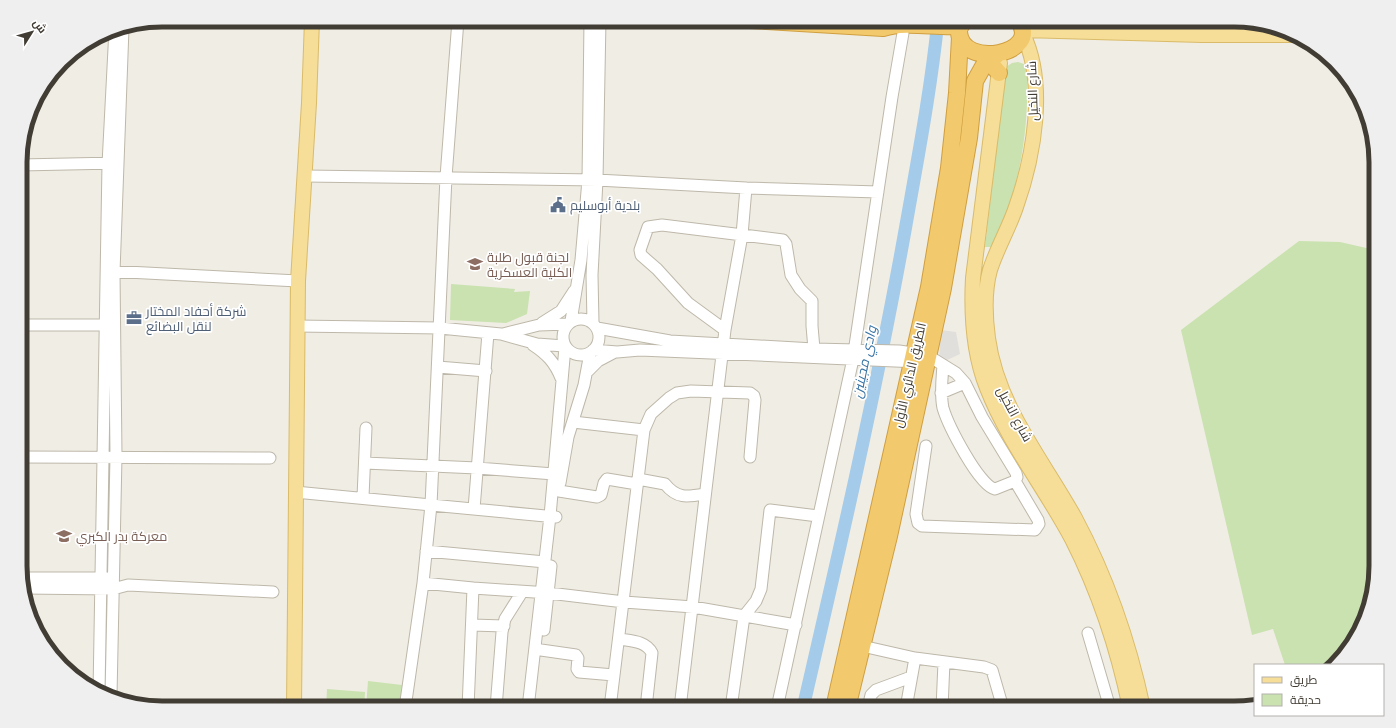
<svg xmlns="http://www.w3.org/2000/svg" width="1396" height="728" viewBox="0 0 1396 728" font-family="Roboto,Cairo,sans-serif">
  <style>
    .green { fill: #c9e2af }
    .parking { fill: #e1dfdc }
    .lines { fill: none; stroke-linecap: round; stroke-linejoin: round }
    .river { stroke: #a4cbe9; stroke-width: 13 }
    .minor-casing { stroke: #beb8aa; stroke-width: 13 }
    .major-casing { stroke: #d9bb69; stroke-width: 16 }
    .highway-casing { stroke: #d09f3f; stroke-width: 18 }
    .minor { stroke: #fff; stroke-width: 11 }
    .major { stroke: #f6de98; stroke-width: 14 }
    .highway { stroke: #f2ca6d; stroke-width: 16 }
    .labels { text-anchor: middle; stroke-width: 3.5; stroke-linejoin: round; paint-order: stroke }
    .street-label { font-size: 13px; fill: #423d34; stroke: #fff }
    .service-label { font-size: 13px; fill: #4e5e75; stroke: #fff; text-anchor: start }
    .education-label { font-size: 13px; fill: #785e54; stroke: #fff; text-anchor: start }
    .water-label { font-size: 14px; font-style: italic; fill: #3773a4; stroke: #fff }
    .rim { fill: none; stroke: #423d34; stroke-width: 5 }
  </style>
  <rect width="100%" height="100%" fill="#f0ede4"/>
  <path class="green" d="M 1018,62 L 1024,64 L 1027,70 C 1029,132 1020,192 991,247 L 985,247 L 1006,67 L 1012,63 Z
    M 1299,241 L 1340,242 L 1375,250 L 1376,566 L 1361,629 L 1330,665 L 1285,665 L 1273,629 L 1252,635 L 1181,330 Z
    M 451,284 L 515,289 L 514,292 L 530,291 L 527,314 L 506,323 L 450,320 Z
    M 368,681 L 402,685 L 400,708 L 366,708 Z
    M 327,689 L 365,692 L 364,708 L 326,708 Z"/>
  <path class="parking" d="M 941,330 L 956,332 L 960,354 L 945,361 L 939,359 Z"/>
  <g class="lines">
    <path class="river" d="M 803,708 C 840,548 877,388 906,225 C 918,157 931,89 938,20"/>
    <defs>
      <path id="minor" d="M 20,165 L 116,163
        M 305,176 L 597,180 L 746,188 L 878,192
        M 108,271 L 298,281
        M563 337a18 18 0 1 1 36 0a18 18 0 1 1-36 0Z
        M 571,321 L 581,260 L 588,180 L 590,20
        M 542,323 L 561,311 L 574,291
        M 593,323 L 592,275 L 597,180 L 600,20
        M 21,325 L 112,325
        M 297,326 L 440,328 L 501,334 L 537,344 L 564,346
        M 597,328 L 670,341 L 814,349 L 899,351 L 927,355 L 956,373 L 965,383 L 982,417 L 1016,473 L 1017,477 L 1015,481 L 995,489 C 979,486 948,425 943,408 C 940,394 942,380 943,365
        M 725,330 L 688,303 L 657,269 L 641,255 L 640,250 L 648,227 L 662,225 L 783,240 L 786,244 L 791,275 L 800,289 L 812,301 L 812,326 L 814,349
        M 503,334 L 539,325 L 567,324
        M 533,345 C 547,354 555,363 561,378
        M 593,350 L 617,352 L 640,350 L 918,362
        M 438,367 L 486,371
        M 587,372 L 598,361 L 615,352
        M 941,393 L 965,383
        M 573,422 L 644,430
        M 926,446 L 916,514 L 918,523 L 922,526 L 1035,530 L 1039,524 L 1038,520 L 1015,481
        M 21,457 L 270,458
        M 365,463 L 477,468 L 554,474
        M 638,479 L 665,484 C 677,499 687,497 705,494
        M 560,483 L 568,437 L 584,385 L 590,353
        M 559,491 L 597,497 L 601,495 L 604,483 L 607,479 L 637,484
        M 295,492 L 556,517
        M 363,497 L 366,428
        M 474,509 L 488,333
        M 426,551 L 545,562
        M 21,578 L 107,578
        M 423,583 L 473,588
        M 22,588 L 113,589 L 128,585 L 273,592
        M 472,625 L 504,626
        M 544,630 L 551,566
        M 1088,633 L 1110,708
        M 619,639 C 632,641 646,641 652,653 L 646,708
        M 862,646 L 915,658 L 984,667 L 992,670 L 1003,708
        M 541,650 L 576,655 L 578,658 L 577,669 L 579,672 L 614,675
        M 99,693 L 108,164 L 115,29
        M 111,696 L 116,456 L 114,272 L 123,28
        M 160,708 L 197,708
        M 405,708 L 423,583 L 431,505 L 446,177 L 458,20
        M 468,708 L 473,588 L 549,593 L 624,602 L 693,607 L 796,625
        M 496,708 L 502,632 L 505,619 L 522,592
        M 528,708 L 550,516 L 565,347
        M 610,708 L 644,430 L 651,414 L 669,398 L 677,393 L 691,391 L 750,393 L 754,396 L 755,400 L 750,457
        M 680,708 L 725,330 L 742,235 L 746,188
        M 731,708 L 744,616 L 756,601 L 761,589 L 770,510 L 818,516
        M 777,708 L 853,359 L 892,97 L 903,33
        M 868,708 L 871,695 L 876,690 L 911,677
        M 906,708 L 915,658
        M 942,708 L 944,662
        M 1085,708 L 1109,703"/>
      <path id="major" d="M 1065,20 L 1259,26
        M 1023,30 L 1202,35 L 1298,35
        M 1023,34 C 1047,84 1034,156 1016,207 C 1009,228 997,248 990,270 C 984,292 985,316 988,338 C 997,406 1043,460 1075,518 C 1107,578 1129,642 1143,708
        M 1000,63 L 973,278 C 971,315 973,353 987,388 C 1008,442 1045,488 1072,539 C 1099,592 1118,650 1130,708
        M 294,708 L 298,281 L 309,103 L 312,20"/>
      <path id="highway" d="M 750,20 L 883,28 C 908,21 935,28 961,26
        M 959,32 C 961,70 1044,54 1018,20
        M 984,65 L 992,65 L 999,73
        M 834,708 L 929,287 L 949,168 L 957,93 L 960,37
        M 847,708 L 889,536 L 943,288 L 969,138 L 975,81 L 984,65 L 998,54"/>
    </defs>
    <use href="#minor" class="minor-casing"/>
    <use href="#major" class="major-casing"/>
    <use href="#highway" class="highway-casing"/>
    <use href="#minor" class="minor"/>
    <use href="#major" class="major"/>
    <use href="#highway" class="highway"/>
  </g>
  <defs>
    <symbol id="civic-bare" viewBox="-9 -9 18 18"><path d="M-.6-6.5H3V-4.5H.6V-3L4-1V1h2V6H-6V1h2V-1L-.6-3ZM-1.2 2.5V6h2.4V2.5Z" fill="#5c6f8a" stroke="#fff" stroke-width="2.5" paint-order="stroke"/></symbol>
    <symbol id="university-bare" viewBox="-9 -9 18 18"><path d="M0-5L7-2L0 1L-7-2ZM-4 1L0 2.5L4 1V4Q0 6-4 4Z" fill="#8d6e63" stroke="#fff" stroke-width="2.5" paint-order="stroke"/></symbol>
    <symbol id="office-bare" viewBox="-9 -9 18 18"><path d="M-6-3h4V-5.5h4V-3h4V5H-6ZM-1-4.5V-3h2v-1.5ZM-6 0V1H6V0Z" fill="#5c6f8a" stroke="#fff" stroke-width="2.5" paint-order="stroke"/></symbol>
    <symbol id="school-bare" viewBox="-9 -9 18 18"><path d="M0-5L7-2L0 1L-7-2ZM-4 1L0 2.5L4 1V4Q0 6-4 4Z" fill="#8d6e63" stroke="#fff" stroke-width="2.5" paint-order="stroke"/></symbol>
  </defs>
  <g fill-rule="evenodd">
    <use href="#civic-bare" x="547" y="194" width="22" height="22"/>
    <use href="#university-bare" x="464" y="253" width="22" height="22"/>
    <use href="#office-bare" x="123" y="307" width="22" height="22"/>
    <use href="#school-bare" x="53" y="525" width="22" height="22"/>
  </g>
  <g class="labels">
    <g class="street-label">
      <text transform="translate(1032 91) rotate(-92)" y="5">شارع النخيل</text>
      <text transform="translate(909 375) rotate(-77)" y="5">الطريق الدائري الأول</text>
      <text transform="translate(1015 414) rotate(62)" y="5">شارع النخيل</text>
    </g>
    <g class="service-label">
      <text x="570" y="210">بلدية أبوسليم</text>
      <text x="146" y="316">شركة أحفاد المختار<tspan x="146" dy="15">لنقل البضائع</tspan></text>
    </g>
    <g class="education-label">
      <text x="487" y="262">لجنة قبول طلبة<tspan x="487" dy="15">الكلية العسكرية</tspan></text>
      <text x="76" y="541">معركة بدر الكبري</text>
    </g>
    <g class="water-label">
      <text transform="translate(864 362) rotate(-78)" y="5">وادي مجينين</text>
    </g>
  </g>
  <path d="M0 0H1396V728H0ZM162 27H1234A135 135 0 0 1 1369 162V566A135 135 0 0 1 1234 701H162A135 135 0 0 1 27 566V162A135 135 0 0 1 162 27Z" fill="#f0efef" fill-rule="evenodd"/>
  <path class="rim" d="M162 27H1234A135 135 0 0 1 1369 162V566A135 135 0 0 1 1234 701H162A135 135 0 0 1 27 566V162A135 135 0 0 1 162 27Z"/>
  <rect x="1254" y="664" width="130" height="52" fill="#ffffff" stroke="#b3b1ae"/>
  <rect x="1262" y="677" width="20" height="6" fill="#f6de98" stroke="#b3b1ae"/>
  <text x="1290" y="684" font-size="12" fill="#423d34">طريق</text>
  <rect x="1262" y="694" width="20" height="12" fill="#c9e2af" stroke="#b3b1ae"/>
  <text x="1290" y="704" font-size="12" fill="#423d34">حديقة</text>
  <g transform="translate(32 32) rotate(53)" stroke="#ffffff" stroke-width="3" paint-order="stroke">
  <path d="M0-3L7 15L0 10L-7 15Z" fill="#423d34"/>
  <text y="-6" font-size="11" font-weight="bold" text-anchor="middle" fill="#423d34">ش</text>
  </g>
</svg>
